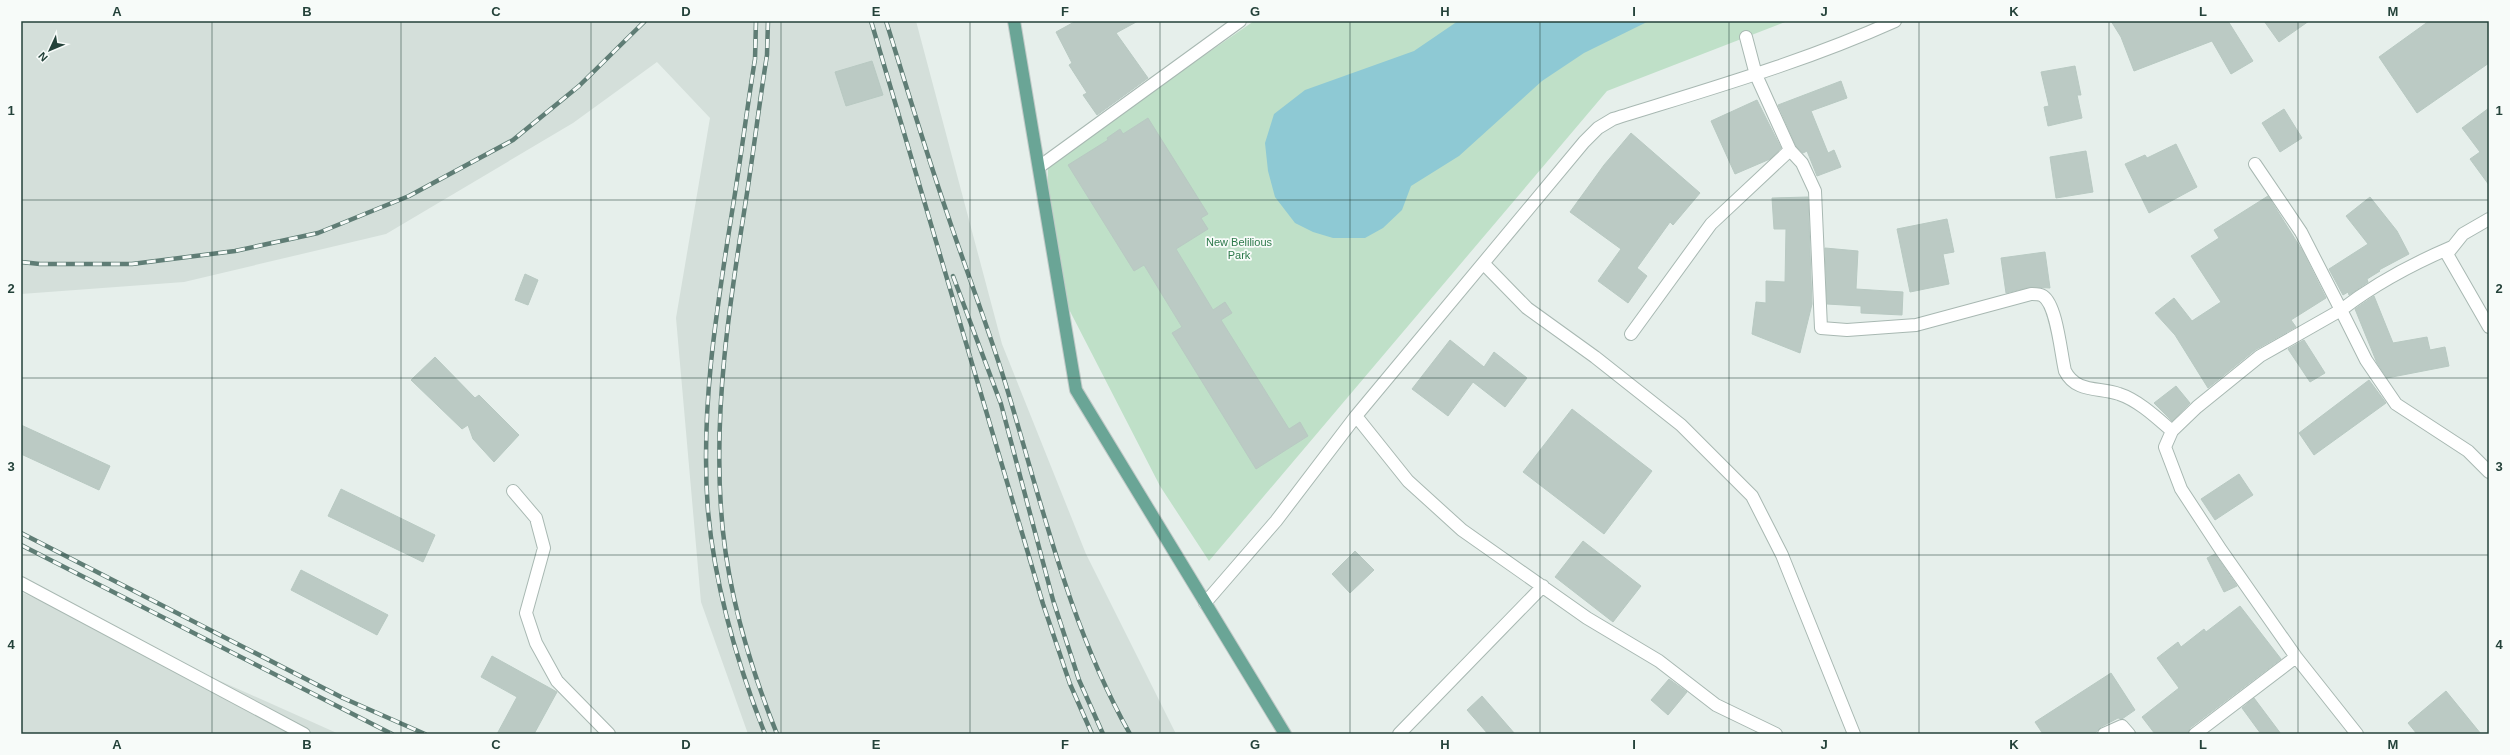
<svg xmlns="http://www.w3.org/2000/svg" width="2510" height="755" viewBox="0 0 2510 755" font-family="Helvetica,sans-serif">
  <style>
    .built { fill: #d4dfda }
    .green { fill: #bfe0c8 }
    .water { fill: #8ec9d4 }
    .building { fill: #bbcac4; stroke: #b8c9c2 }
    .lines { fill: none; stroke-linecap: round; stroke-linejoin: round }
    .minor-casing { stroke: #a8b8b2; stroke-width: 14 }
    .major-casing { stroke: #c2cac8; stroke-width: 14 }
    .minor { stroke: #fff; stroke-width: 12 }
    .major { stroke: #6aa596; stroke-width: 12 }
    .rail-casing { stroke: #5f7d75; stroke-width: 4.5 }
    .rail { stroke: #f7fbf9; stroke-width: 3; stroke-dasharray: 9; stroke-linecap: butt }
    .grid { fill: none; stroke: #24423a; stroke-width: 1; stroke-opacity: 0.55 }
    .labels { text-anchor: middle; stroke-width: 3.5; stroke-linejoin: round; paint-order: stroke }
    .park-label { font-size: 11px; fill: #2d7a4b; stroke: #f7fbf9 }
    .neatline { fill: none; stroke: #24423a; stroke-width: 1.5 }
    .grid-label { font-size: 13px; text-anchor: middle; font-weight: bold; fill: #24423a }
  </style>
  <rect width="100%" height="100%" fill="#e6efeb"/>
  <path class="built" d="M 21,21 L 916,21 L 1002,344 L 1086,554 L 1176,734 L 748,734 L 701,602 L 676,318 L 710,118 L 657,62 L 573,123 L 386,234 L 184,282 L 21,294 Z
    M 21,592 L 339,734 L 21,734 Z"/>
  <path class="green" d="M 1254,21 L 1788,21 L 1607,91 L 1209,561 L 1160,486 L 1057,286 L 1047,225 L 1048,163 Z"/>
  <path class="water" d="M 1458,21 L 1649,21 L 1584,53 L 1542,81 L 1459,156 L 1411,186 L 1402,210 L 1383,228 L 1365,238 L 1333,238 L 1313,232 L 1295,223 L 1275,197 L 1268,171 L 1265,143 L 1274,114 L 1305,90 L 1414,51 Z"/>
  <path class="building" d="M 1076,21 L 1138,21 L 1116,33 L 1148,78 L 1097,115 L 1083,95 L 1087,93 L 1069,65 L 1072,63 L 1056,32 Z
    M 2111,21 L 2228,21 L 2253,61 L 2231,74 L 2212,41 L 2134,71 L 2121,37 Z
    M 2264,21 L 2309,21 L 2279,42 Z
    M 2429,21 L 2489,21 L 2489,63 L 2417,113 L 2379,57 Z
    M 872,61 L 883,95 L 846,106 L 835,72 Z
    M 2075,66 L 2081,95 L 2077,95 L 2082,118 L 2048,126 L 2044,107 L 2049,106 L 2041,72 Z
    M 1841,81 L 1847,98 L 1811,111 L 1828,153 L 1834,150 L 1841,167 L 1817,176 L 1807,151 L 1803,153 L 1796,146 L 1778,105 Z
    M 1757,100 L 1781,148 L 1770,159 L 1735,174 L 1711,121 Z
    M 2489,108 L 2489,185 L 2470,159 L 2480,152 L 2462,128 Z
    M 2284,109 L 2302,138 L 2280,152 L 2262,123 Z
    M 1148,118 L 1208,214 L 1201,218 L 1208,229 L 1176,249 L 1213,310 L 1225,302 L 1232,313 L 1221,320 L 1289,429 L 1300,422 L 1308,436 L 1256,469 L 1172,333 L 1182,327 L 1144,265 L 1134,271 L 1068,165 L 1108,140 L 1107,138 L 1120,129 L 1123,134 Z
    M 1631,133 L 1700,193 L 1673,225 L 1670,222 L 1637,268 L 1647,276 L 1628,303 L 1598,281 L 1621,249 L 1570,212 L 1604,165 Z
    M 2176,144 L 2197,187 L 2149,213 L 2125,164 L 2145,155 L 2147,158 Z
    M 2086,151 L 2093,192 L 2056,198 L 2050,157 Z
    M 2268,196 L 2302,250 L 2326,298 L 2291,320 L 2296,327 L 2255,350 L 2208,388 L 2175,335 L 2155,313 L 2174,298 L 2192,321 L 2221,302 L 2191,256 L 2219,238 L 2214,230 Z
    M 1808,197 L 1812,304 L 1800,353 L 1752,334 L 1756,302 L 1766,303 L 1766,281 L 1785,282 L 1786,229 L 1774,229 L 1772,198 Z
    M 2370,197 L 2397,231 L 2409,254 L 2379,270 L 2380,271 L 2367,279 L 2368,282 L 2349,295 L 2348,292 L 2343,295 L 2329,269 L 2368,244 L 2346,216 Z
    M 1947,219 L 1954,252 L 1943,254 L 1949,284 L 1910,292 L 1897,229 Z
    M 1825,248 L 1858,251 L 1856,289 L 1903,292 L 1902,315 L 1861,313 L 1861,306 L 1827,304 Z
    M 2045,252 L 2050,288 L 2031,287 L 2006,293 L 2001,258 Z
    M 525,274 L 538,280 L 528,305 L 515,300 Z
    M 2374,296 L 2393,343 L 2427,337 L 2430,350 L 2445,347 L 2449,366 L 2387,378 L 2377,363 L 2355,309 Z
    M 1450,340 L 1484,367 L 1494,352 L 1527,378 L 1505,407 L 1473,382 L 1448,416 L 1412,389 Z
    M 2304,340 L 2325,373 L 2310,382 L 2288,349 Z
    M 435,357 L 475,398 L 479,395 L 519,435 L 494,462 L 473,439 L 468,425 L 462,429 L 411,380 Z
    M 2369,380 L 2386,403 L 2314,455 L 2299,433 Z
    M 2176,386 L 2190,403 L 2172,421 L 2154,403 Z
    M 1572,409 L 1652,471 L 1604,534 L 1523,472 Z
    M 21,425 L 110,466 L 99,490 L 21,454 Z
    M 2239,474 L 2253,495 L 2215,520 L 2201,499 Z
    M 341,489 L 435,535 L 423,562 L 328,516 Z
    M 1583,541 L 1641,586 L 1613,622 L 1555,577 Z
    M 1355,551 L 1374,570 L 1350,593 L 1332,574 Z
    M 2215,554 L 2237,586 L 2224,592 L 2207,558 Z
    M 301,570 L 388,615 L 377,635 L 291,590 Z
    M 2240,606 L 2281,659 L 2190,728 L 2188,734 L 2155,734 L 2142,717 L 2179,688 L 2157,658 L 2178,642 L 2181,647 L 2204,629 L 2206,632 Z
    M 492,656 L 557,692 L 534,734 L 497,734 L 517,697 L 481,677 Z
    M 2111,673 L 2135,710 L 2122,719 L 2118,718 L 2101,727 L 2094,734 L 2043,734 L 2035,722 Z
    M 1669,679 L 1687,692 L 1668,715 L 1651,700 Z
    M 2446,691 L 2481,734 L 2417,734 L 2408,723 Z
    M 1482,696 L 1515,734 L 1488,734 L 1467,710 Z
    M 2254,698 L 2281,734 L 2261,734 L 2242,708 Z"/>
  <g class="lines">
    <defs>
      <path id="minor" d="M 1746,37 L 1756,75 L 1790,150 L 1802,163 L 1815,191 L 1821,328 L 1847,330 L 1916,325 L 2031,294 C 2035,294 2040,294 2043,296 C 2057,305 2061,355 2065,371 C 2076,393 2099,387 2119,394 C 2138,400 2157,418 2172,431
        M 2255,164 L 2301,232 L 2341,310 L 2260,356 L 2197,407 L 2172,431 L 2165,447 L 2181,489 L 2221,550 L 2296,657 L 2357,734
        M 1039,167 L 1240,21
        M 2489,219 L 2463,234 L 2447,254 L 2489,327
        M 2452,247 C 2412,264 2376,283 2341,310 L 2366,360 L 2396,404 L 2468,451 L 2489,472
        M 1484,264 L 1527,308 L 1595,357 L 1681,425 L 1752,496 L 1782,555 L 1854,734
        M 1631,334 L 1711,224 L 1790,150
        M 1356,416 L 1408,481 L 1462,530 L 1587,618 L 1659,661 L 1716,705 L 1776,734
        M 513,491 L 536,518 L 544,548 L 526,613 L 536,643 L 557,681 L 609,734
        M 21,583 L 304,734
        M 1205,603 L 1276,521 L 1356,416 L 1584,142 L 1598,128 L 1613,119 C 1709,89 1804,62 1895,21
        M 1399,734 L 1543,586
        M 2104,734 L 2122,726 L 2129,734
        M 2195,734 L 2296,657"/>
      <path id="major" d="M 1014,21 L 1076,390 L 1285,734"/>
    </defs>
    <use href="#minor" class="minor-casing"/>
    <use href="#major" class="major-casing"/>
    <use href="#minor" class="minor"/>
    <use href="#major" class="major"/>
    <defs>
      <path id="rail" d="M 756,21 L 755,59 C 747,108 741,157 733,206 C 717,307 700,408 708,511 C 715,587 737,663 765,734
        M 768,21 L 767,55 C 759,105 753,156 745,206 C 729,307 714,407 721,509 C 726,587 748,662 777,734
        M 871,21 L 1043,604 L 1070,684 L 1092,734
        M 886,21 C 906,85 925,149 947,213 C 967,273 990,332 1008,392 C 1043,508 1070,628 1130,734
        M 21,262 L 40,264 L 132,264 L 235,251 L 318,233 L 409,196 L 513,140 L 579,86 L 645,21
        M 953,276 L 1001,404 L 1053,600 L 1079,680 L 1103,734
        M 21,533 L 343,698 L 425,734
        M 21,545 L 392,734"/>
    </defs>
    <use href="#rail" class="rail-casing"/>
    <use href="#rail" class="rail"/>
  </g>
  <path class="grid" d="M 212,21 L 212,734M 401,21 L 401,734M 591,21 L 591,734M 781,21 L 781,734M 970,21 L 970,734M 1160,21 L 1160,734M 1350,21 L 1350,734M 1540,21 L 1540,734M 1729,21 L 1729,734M 1919,21 L 1919,734M 2109,21 L 2109,734M 2298,21 L 2298,734M 21,200 L 2489,200M 21,378 L 2489,378M 21,555 L 2489,555"/>
  <g class="labels">
    <g class="park-label">
      <text x="1239" y="246">New Belilious<tspan x="1239" dy="13">Park</tspan></text>
    </g>
  </g>
  <rect width="2510" height="755" fill="none" stroke="#f7fbf9" stroke-width="44"/>
  <g transform="translate(50 50) rotate(226)" stroke="#f7fbf9" stroke-width="3" paint-order="stroke">
  <path d="M0-3L7 15L0 10L-7 15Z" fill="#24423a"/>
  <text y="-6" font-size="11" font-weight="bold" text-anchor="middle" fill="#24423a">N</text>
  </g>
  <rect x="22" y="22" width="2466" height="711" class="neatline"/>
  <g class="grid-label">
    <text x="117" y="16">A</text>
    <text x="307" y="16">B</text>
    <text x="496" y="16">C</text>
    <text x="686" y="16">D</text>
    <text x="876" y="16">E</text>
    <text x="1065" y="16">F</text>
    <text x="1255" y="16">G</text>
    <text x="1445" y="16">H</text>
    <text x="1634" y="16">I</text>
    <text x="1824" y="16">J</text>
    <text x="2014" y="16">K</text>
    <text x="2203" y="16">L</text>
    <text x="2393" y="16">M</text>
    <text x="11" y="115">1</text>
    <text x="2499" y="115">1</text>
    <text x="11" y="293">2</text>
    <text x="2499" y="293">2</text>
    <text x="11" y="471">3</text>
    <text x="2499" y="471">3</text>
    <text x="11" y="649">4</text>
    <text x="2499" y="649">4</text>
    <text x="117" y="749">A</text>
    <text x="307" y="749">B</text>
    <text x="496" y="749">C</text>
    <text x="686" y="749">D</text>
    <text x="876" y="749">E</text>
    <text x="1065" y="749">F</text>
    <text x="1255" y="749">G</text>
    <text x="1445" y="749">H</text>
    <text x="1634" y="749">I</text>
    <text x="1824" y="749">J</text>
    <text x="2014" y="749">K</text>
    <text x="2203" y="749">L</text>
    <text x="2393" y="749">M</text>
  </g>
</svg>
